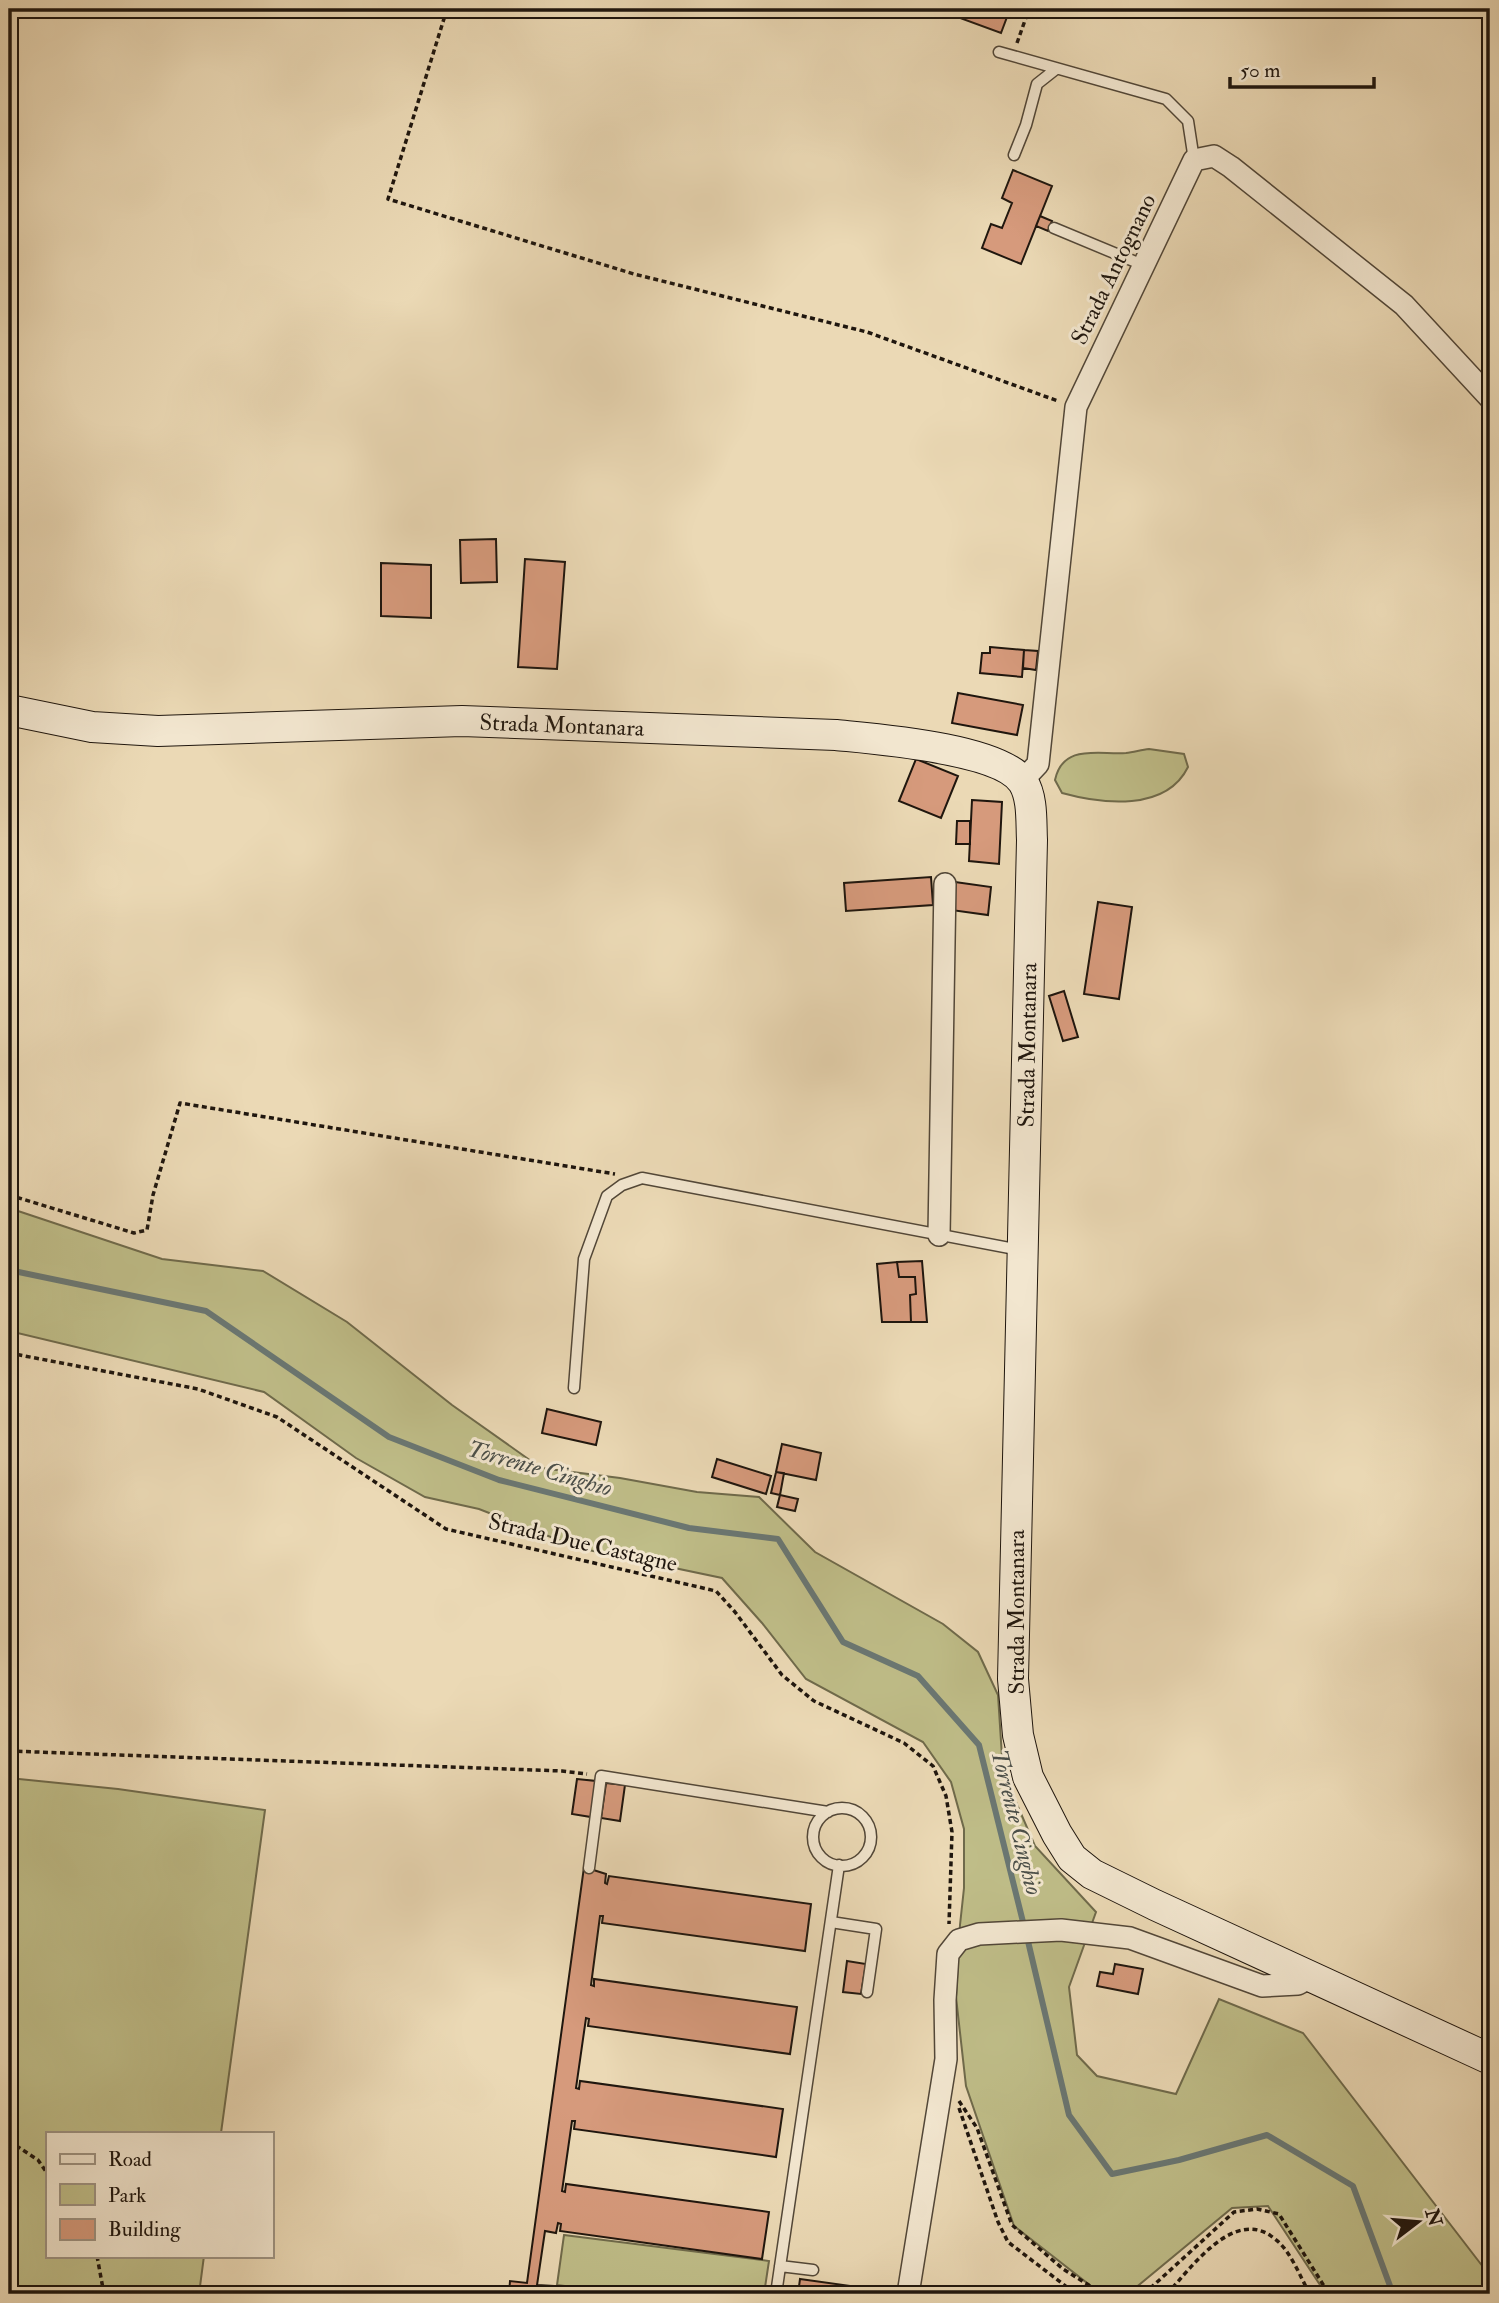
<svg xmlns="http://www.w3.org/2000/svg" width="1499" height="2303" viewBox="0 0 1499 2303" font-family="'IM FELL Double Pica',serif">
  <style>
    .green { fill: #bfbd88; stroke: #6f6a4b; stroke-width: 2 }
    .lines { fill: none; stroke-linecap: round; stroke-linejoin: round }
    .stream { stroke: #6a7773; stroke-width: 6 }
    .building { fill: #d69a7c; stroke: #1f160e; stroke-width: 2 }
    .lane-casing { stroke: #524738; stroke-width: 13 }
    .street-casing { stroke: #524738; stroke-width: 24 }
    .secondary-casing { stroke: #1f160e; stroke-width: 32 }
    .path { stroke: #1f160e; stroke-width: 3.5; stroke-dasharray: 5 3.5; stroke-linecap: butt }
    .lane { stroke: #f2e6cf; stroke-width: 10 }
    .street { stroke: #f2e6cf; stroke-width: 21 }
    .secondary { stroke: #f2e6cf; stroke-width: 30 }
    .labels { text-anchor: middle; stroke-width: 6; stroke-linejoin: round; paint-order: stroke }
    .street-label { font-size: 23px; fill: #1f160e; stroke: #f2e6cf }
    .water-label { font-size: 24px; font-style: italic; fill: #4b4f49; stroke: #f2e6cf }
  </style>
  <rect width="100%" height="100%" fill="#ebd9b5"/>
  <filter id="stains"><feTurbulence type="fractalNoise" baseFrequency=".00286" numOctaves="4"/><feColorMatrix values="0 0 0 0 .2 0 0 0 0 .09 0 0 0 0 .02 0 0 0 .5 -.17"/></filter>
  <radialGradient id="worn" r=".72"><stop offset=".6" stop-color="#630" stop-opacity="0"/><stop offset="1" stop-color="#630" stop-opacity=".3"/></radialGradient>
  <path class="green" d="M 1149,749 L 1184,754 L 1188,767 C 1166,812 1102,804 1062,793 L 1055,780 C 1063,743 1099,755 1126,753 C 1134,752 1141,750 1149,749 Z
    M 9,1208 L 162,1259 L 263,1271 L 347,1322 L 452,1405 L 541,1468 L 620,1478 L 697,1492 L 759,1497 L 815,1552 L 943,1624 L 978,1652 L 998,1695 L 1003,1772 L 1035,1846 L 1096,1912 L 1069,1987 L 1077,2055 L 1097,2076 L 1176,2094 L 1219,1999 L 1303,2033 L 1490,2276 L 1490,2294 L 1326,2294 L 1268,2206 L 1232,2208 L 1128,2294 L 1113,2294 L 1091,2286 L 1014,2226 L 966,2086 L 956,1997 L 960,1925 L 964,1888 L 964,1829 L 951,1782 L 923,1742 L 806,1679 L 762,1623 L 722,1578 L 579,1548 L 479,1509 L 425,1497 L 356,1458 L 264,1392 L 9,1331 Z
    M 9,1778 L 118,1789 L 265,1810 L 221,2133 L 47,2133 L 47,2256 L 204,2256 L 199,2294 L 9,2294 Z
    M 564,2235 L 769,2261 L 764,2294 L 628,2294 L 557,2285 Z"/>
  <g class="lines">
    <path class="stream" d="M 9,1270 L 206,1311 L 389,1437 L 499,1480 L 689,1528 L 778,1539 L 843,1642 L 918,1676 L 979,1745 L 1024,1926
      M 1027,1937 L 1069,2115 L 1112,2174 L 1179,2160 L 1267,2135 L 1353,2186 L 1393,2294"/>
  </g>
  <path class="building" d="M 964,9 L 1010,9 L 1001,33 L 960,18 Z
    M 1013,170 L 1052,186 L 1021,264 L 982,248 L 991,224 L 1002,228 L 1012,203 L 1002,198 Z
    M 1040,216 L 1052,221 L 1048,231 L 1036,226 Z
    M 496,539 L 497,582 L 461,583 L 460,540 Z
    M 525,559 L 565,562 L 557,669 L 518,667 Z
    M 381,563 L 431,565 L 431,618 L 381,616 Z
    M 990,647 L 1024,650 L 1022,677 L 980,673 L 982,653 L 990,653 Z
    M 1024,650 L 1038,651 L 1036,670 L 1023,668 Z
    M 958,693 L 1023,705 L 1017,735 L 952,723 Z
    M 916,759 L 958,776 L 941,818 L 899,801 Z
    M 972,800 L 1002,802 L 999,864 L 969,861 Z
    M 957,821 L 970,821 L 970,844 L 956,844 Z
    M 931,877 L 933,905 L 846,911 L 844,883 Z
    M 955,882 L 991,887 L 988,915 L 951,910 Z
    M 1098,902 L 1132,907 L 1119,999 L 1084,994 Z
    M 1064,991 L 1078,1037 L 1063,1041 L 1049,996 Z
    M 922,1261 L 927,1322 L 911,1322 L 910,1295 L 916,1294 L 915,1277 L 899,1277 L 897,1262 Z
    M 897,1262 L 899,1277 L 915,1277 L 916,1294 L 910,1295 L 911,1322 L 882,1322 L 877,1264 Z
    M 547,1409 L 601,1422 L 596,1445 L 542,1433 Z
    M 782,1444 L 821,1453 L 816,1480 L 776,1472 Z
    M 717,1459 L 771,1476 L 766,1494 L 712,1477 Z
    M 776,1472 L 784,1473 L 780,1495 L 771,1493 Z
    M 780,1495 L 798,1499 L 795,1511 L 777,1507 Z
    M 577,1779 L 596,1781 L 591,1817 L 572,1814 Z
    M 606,1783 L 625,1785 L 620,1821 L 601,1818 Z
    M 584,1867 L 606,1874 L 605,1883 L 607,1884 L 609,1876 L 811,1904 L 805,1951 L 602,1923 L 603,1916 L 600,1916 L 591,1985 L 594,1986 L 594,1979 L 797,2007 L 790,2054 L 588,2026 L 589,2019 L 586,2018 L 576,2088 L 579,2089 L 580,2081 L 783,2109 L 776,2157 L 574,2129 L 575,2121 L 572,2121 L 562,2191 L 565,2192 L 566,2184 L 769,2212 L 762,2259 L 560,2231 L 561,2224 L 558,2223 L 556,2233 L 545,2231 L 537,2285 L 553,2286 L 551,2294 L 509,2294 L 510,2281 L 527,2283 Z
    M 847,1961 L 866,1964 L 861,1994 L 843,1992 Z
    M 1115,1964 L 1143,1969 L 1138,1994 L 1097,1986 L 1100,1972 L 1113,1974 Z
    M 800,2279 L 858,2287 L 857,2294 L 798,2294 Z"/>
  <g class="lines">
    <defs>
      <path id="lane" d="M 999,52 L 1166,99 L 1188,121 L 1194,160
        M 1014,155 L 1026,125 L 1037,84 L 1056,69
        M 1054,228 L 1143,265
        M 574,1388 L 584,1259 L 607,1196 L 622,1185 L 642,1178 L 1020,1250
        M813 1837a29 29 0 1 1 58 0a29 29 0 1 1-58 0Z
        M 589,1868 L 601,1776 L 828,1812
        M 831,1922 L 876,1929 L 867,1992
        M 780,2266 L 813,2270
        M 776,2294 L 839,1865"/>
      <path id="street" d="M 1022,781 L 1038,764 L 1076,407 L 1194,160 L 1214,156 L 1231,167 L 1404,305 L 1490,398
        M 939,1235 L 945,884
        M 908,2294 L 946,2059 L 945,2000 L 948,1954 L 959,1940 L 979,1934 L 1061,1930 L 1130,1938 L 1262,1986 L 1298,1984 L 1313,1976"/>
      <g id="secondary">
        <path id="s1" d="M 9,710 L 92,727 L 158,731 L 462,721 L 836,735 C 875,739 1000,748 1023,782 C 1033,798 1031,822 1032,840 L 1013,1679 L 1018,1735 L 1028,1777 L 1057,1834 L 1072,1858 L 1092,1874 L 1155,1905 L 1490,2059"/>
      </g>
    </defs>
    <use href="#lane" class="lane-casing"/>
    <use href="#street" class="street-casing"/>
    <use href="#secondary" class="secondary-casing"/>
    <path class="path" d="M 447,9 L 388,199 L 634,274 L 867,332 L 1058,401
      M 1017,43 L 1029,9
      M 9,1195 L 134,1233 L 147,1230 L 153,1195 L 180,1103 L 615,1174
      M 9,1353 L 198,1389 L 277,1417 L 446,1529 L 716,1591 L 735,1612 L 782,1675 L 814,1701 L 904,1743 L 933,1766 L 946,1796 L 952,1832 L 949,1924
      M 9,1751 L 562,1771 L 587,1774
      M 959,2101 L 977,2128 L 1012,2225 L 1063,2269 L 1103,2294
      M 959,2108 L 998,2222 L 1008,2242 L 1076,2294
      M 9,2141 L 38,2160 L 47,2173
      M 97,2256 L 104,2294
      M 1144,2294 L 1234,2212 L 1257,2209 L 1279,2214 L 1329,2294
      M 1167,2294 C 1191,2268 1235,2205 1275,2239 C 1291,2251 1300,2277 1310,2294"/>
    <use href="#lane" class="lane"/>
    <use href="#street" class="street"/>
    <use href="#secondary" class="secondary"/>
  </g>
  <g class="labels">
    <g class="street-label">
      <text transform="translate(1113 269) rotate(-64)" y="8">Strada Antognano</text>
      <text dy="8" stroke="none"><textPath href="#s1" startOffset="555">Strada Montanara</textPath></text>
      <text transform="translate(1027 1045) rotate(-89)" y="8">Strada Montanara</text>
      <text transform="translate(583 1542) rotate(13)" y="8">Strada Due Castagne</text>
      <text transform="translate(1016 1612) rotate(-90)" y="8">Strada Montanara</text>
    </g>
    <g class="water-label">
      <text transform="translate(540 1468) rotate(16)" y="8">Torrente Cinghio</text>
      <text transform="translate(1017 1822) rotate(76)" y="8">Torrente Cinghio</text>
    </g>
  </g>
  <rect width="1499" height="2303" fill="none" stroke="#ebd9b5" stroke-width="35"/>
  <rect x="10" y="10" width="1478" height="2282" fill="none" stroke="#1f160e" stroke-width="3.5"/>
  <rect x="18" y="18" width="1464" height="2268" fill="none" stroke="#1f160e" stroke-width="2"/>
  <rect x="46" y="2132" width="228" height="126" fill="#f2e6cf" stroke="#9e9382" stroke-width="2"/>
  <rect x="60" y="2154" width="35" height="10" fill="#f2e6cf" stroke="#9e9382" stroke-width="2"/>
  <text x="108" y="2166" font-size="21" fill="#1f160e">Road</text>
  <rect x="60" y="2184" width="35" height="21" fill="#bfbd88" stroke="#9e9382" stroke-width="2"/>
  <text x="108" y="2202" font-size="21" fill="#1f160e">Park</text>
  <rect x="60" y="2219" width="35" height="21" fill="#d69a7c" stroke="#9e9382" stroke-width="2"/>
  <text x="108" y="2236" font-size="21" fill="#1f160e">Building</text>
  <g transform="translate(1418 2222) rotate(74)" stroke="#f2e6cf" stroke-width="5" paint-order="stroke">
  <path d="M0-5L12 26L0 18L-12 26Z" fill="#1f160e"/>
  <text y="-10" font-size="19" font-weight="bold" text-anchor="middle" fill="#1f160e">N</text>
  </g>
  <path d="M1230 77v10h144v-10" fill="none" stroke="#1f160e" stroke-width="3.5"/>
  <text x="1240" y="77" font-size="21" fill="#1f160e" stroke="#f2e6cf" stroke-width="5" paint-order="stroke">50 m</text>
  <rect width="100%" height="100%" filter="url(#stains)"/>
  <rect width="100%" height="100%" fill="url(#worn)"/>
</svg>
